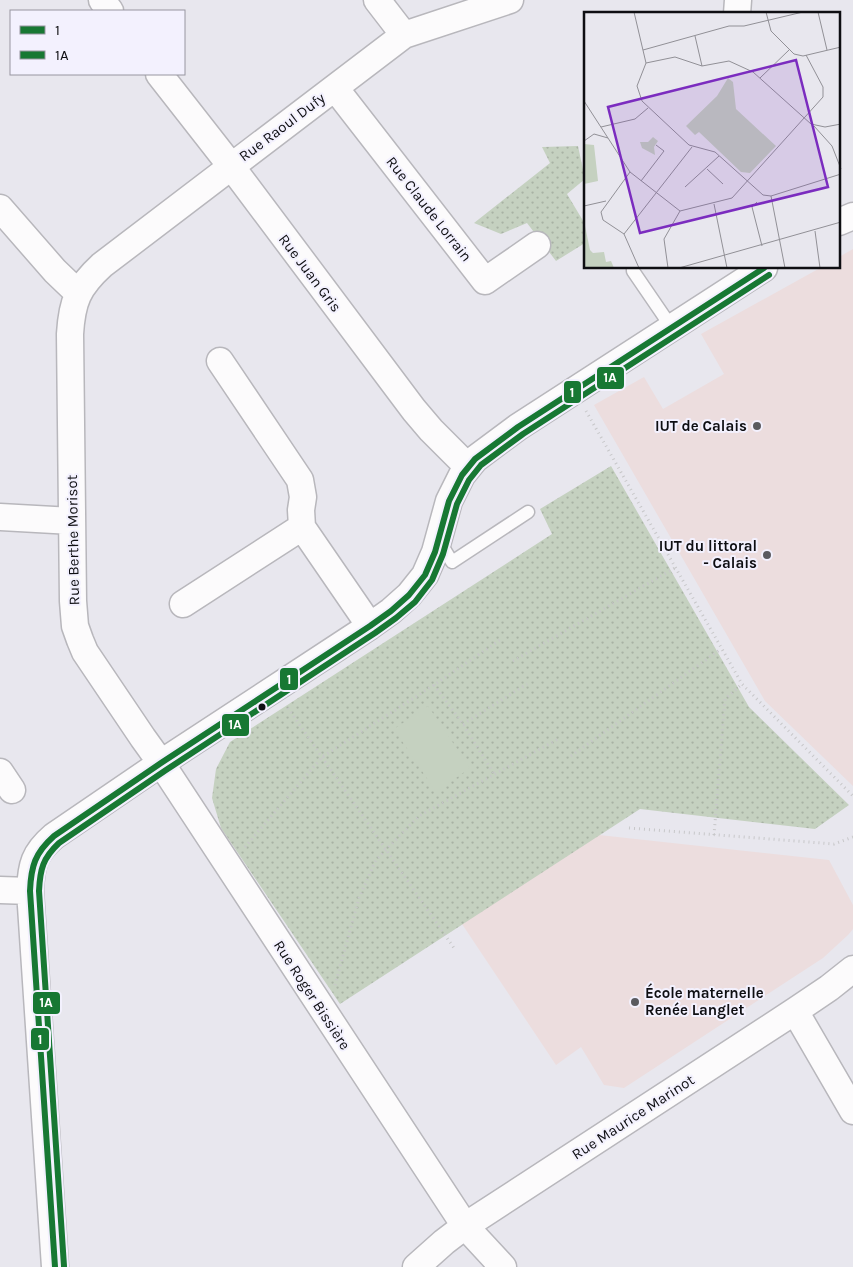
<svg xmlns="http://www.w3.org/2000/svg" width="853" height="1267" viewBox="0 0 853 1267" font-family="Karla,sans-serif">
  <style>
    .education { fill: #ecddde }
    .grass { fill: url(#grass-dots) }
    .pitch { fill: #c5d1c0 }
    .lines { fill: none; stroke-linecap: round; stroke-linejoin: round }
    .service-casing { stroke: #b8b7bc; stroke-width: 15 }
    .minor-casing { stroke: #b8b7bc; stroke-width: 29 }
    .path { stroke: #c7c7c9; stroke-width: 3; stroke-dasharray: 1 4; stroke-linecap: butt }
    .service { stroke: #fcfbfc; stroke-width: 12 }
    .minor { stroke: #fcfbfc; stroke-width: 26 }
    .bus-1-casing { stroke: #f3f1fe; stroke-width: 10 }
    .bus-2-casing { stroke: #f3f1fe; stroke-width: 10 }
    .bus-1 { stroke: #177833; stroke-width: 6 }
    .bus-2 { stroke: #177833; stroke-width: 6 }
    .poi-dot { fill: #5a5a5f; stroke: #f3f1fe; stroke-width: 2 }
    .bus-dot { fill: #0e0e12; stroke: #f3f1fe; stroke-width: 2 }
    .labels { text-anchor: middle; stroke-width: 4; stroke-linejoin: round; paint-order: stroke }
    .street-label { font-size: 15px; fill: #0e0e12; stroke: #f3f1fe }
    .poi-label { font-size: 15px; font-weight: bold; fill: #0e0e12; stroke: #f3f1fe; text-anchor: end }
    .inset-road { fill: none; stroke: #919096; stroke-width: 1 }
    .view { fill: #7b2cbf; fill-opacity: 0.15; stroke: #7b2cbf; stroke-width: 2.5 }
    .inset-edge { fill: none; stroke: #0e0e12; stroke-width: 2.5 }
    .line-badge { stroke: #f3f1fe; stroke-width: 2 }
    .badge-label { font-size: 14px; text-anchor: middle; font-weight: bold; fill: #fff }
  </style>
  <defs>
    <pattern id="grass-dots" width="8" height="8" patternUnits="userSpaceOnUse" patternTransform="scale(1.25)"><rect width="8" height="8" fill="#c5d1c0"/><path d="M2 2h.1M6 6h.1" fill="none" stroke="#a8b2a4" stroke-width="1.8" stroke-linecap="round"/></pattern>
  </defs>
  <rect width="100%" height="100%" fill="#e8e7ee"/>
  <path class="education" d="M 853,249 L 853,786 L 765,701 L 594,405 L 644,377 L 663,409 L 724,374 L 701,334 L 820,268 L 839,268 L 839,257 Z
    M 599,835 L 829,860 L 853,905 L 853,929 L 848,935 L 823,958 L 624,1088 L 604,1085 L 581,1047 L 556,1065 L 462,924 Z"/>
  <path class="grass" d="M 578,146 L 585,179 L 567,194 L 585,224 L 585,243 L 556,261 L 527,223 L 501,234 L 474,223 L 550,163 L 542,147 Z
    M 611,466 L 749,707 L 849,805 L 815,829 L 640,809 L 340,1004 L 221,828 L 212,798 L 216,769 L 230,742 L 552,534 L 540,509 Z"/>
  <path class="pitch" d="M 428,706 L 470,768 L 436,792 L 394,729 Z"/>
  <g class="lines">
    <defs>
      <path id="service" d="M 633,268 L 633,271 L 672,328
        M 440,542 L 452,562 L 528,512"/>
      <path id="minor" d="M 102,0 L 110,11
        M 377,0 L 404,35
        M 737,14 L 738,0
        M 159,74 L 231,166 L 414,410 L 431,430 L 468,467
        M 335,88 L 485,281 L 537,245
        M 0,208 L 55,271 L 78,293
        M 839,222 L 853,216
        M 220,361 L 300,480 L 303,497 L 301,510 L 302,527 L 370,626
        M 0,517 L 72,521
        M 183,604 L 302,527
        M 0,772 L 12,790
        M 0,890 L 30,891
        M 795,1011 L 853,1111
        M 55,1267 L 30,891 C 31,865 34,853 54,836 L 161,763 L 370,626 L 391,611 L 409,595 L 425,575 L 435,552 L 449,501 L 462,475 L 475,459 L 518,427 L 764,268
        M 416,1267 L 444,1242 L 465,1226 L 795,1011 L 829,988 L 853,969
        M 503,1267 L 465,1226 L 161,763 L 143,738 L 85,652 L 80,640 L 75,626 L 73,601 L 70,334 C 72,301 78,287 102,265 L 404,35 L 510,0"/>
    </defs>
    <use href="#service" class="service-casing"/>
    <use href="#minor" class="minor-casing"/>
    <path class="path" d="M 586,411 L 742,684 L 853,796
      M 513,661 L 675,568
      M 434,685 L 463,724 L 494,774
      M 288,708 L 454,948
      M 463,724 L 527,684
      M 571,756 L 721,649
      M 629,828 L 834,844 L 853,837
      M 714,835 L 725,699 L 742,684
      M 245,847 L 322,757 L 434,685 L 500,640
      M 335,985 L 359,898 L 376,860 L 419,816 L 560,738"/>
    <use href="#service" class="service"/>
    <use href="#minor" class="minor"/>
    <defs>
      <path id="bus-1" d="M 55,1267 L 30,891 C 31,866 35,853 54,836 L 161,763 L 370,626 L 391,611 L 409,595 L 425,575 L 435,552 L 449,501 L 462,475 L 475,459 L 518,427 L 764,268"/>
      <path id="bus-2" d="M 64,1266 L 39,891 C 40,869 43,858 59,843 L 166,770 L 375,633 L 396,618 L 415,602 L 432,580 L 443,554 L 457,504 L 469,480 L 481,465 L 523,434 L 769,275"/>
    </defs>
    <use href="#bus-1" class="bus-1-casing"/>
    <use href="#bus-2" class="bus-2-casing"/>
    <use href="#bus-1" class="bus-1"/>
    <use href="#bus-2" class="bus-2"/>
  </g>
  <g class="poi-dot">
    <circle cx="757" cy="426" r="5"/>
    <circle cx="767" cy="555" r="5"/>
    <circle cx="635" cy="1002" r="5"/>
  </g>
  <circle class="bus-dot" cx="262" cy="707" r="4.5"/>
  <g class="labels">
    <g class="street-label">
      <text transform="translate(282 127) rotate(-37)" y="5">Rue Raoul Dufy</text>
      <text transform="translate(429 209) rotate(52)" y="5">Rue Claude Lorrain</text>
      <text transform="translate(310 273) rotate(53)" y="5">Rue Juan Gris</text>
      <text transform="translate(73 540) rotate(-91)" y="5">Rue Berthe Morisot</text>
      <text transform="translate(312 995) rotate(57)" y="5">Rue Roger Bissière</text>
      <text transform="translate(633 1117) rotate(-33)" y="5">Rue Maurice Marinot</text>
    </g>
    <g class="poi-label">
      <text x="747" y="431">IUT de Calais</text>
      <text x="757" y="551">IUT du littoral<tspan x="757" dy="17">- Calais</tspan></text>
      <text x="645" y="998" text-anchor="start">École maternelle<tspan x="645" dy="17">Renée Langlet</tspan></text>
    </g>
  </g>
  <g transform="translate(584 12)">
    <rect width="256" height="256" fill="#e8e7ee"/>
    <path d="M 144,66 L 149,70 L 152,97 L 192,134 L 166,161 L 157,160 L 115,120 L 111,123 L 102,114 L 133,84 ZM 69,125 L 74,129 L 70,135 L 71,143 L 58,136 L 56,130 L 64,130 Z" fill="#c5d1c0"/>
    <path d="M 0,132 L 10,133 L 14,169 L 0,172 ZM 0,209 L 6,238 L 9,241 L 20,240 L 22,250 L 27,249 L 30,256 L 0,256 Z" fill="#c5d1c0"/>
    <path class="inset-road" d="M 50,0 L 62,51M 182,0 L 187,19 L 210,42 L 219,44 L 257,35M 234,0 L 243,38M 111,24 L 118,54M 59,38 L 145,14 L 160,14 L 219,0M 62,51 L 53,74 L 58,89 L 105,133 L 131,140 L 179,183 L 187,184 L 257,162M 62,51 L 91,45 L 118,54 L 145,49 L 169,60 L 227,112 L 241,115 L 257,112M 176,66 L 205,38M 0,89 L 46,160 L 96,199M 230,114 L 248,134 L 257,157M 17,115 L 51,107 L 64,96M 0,129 L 10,122 L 24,126M 123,157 L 139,172M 46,160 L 17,200 L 19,208 L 40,222 L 55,256M 57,169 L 80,139 L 72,133M 101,175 L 135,144M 187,184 L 201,256M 173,190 L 168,195 L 178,234M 130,192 L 143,256M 0,194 L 22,189M 96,199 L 148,186 L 239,85 L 239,75 L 222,43M 231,219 L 236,256M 40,222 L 108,135M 84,256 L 80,227 L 96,199M 95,256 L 257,210"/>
    <path class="view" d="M 212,48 L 244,175 L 56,221 L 24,95 Z"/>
    <rect width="256" height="256" class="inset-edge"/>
  </g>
  <g class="line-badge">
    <rect x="596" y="366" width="29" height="24" rx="5" fill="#177833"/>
    <rect x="563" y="380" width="19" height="24" rx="5" fill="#177833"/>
    <rect x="279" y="667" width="20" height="24" rx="5" fill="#177833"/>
    <rect x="221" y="713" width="29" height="24" rx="5" fill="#177833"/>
    <rect x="32" y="991" width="29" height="24" rx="5" fill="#177833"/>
    <rect x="30" y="1027" width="20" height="24" rx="5" fill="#177833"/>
  </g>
  <g class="badge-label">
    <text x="610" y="382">1A</text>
    <text x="572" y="397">1</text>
    <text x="289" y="684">1</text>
    <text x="235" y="729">1A</text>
    <text x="46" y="1007">1A</text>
    <text x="40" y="1044">1</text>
  </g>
  <rect x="10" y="10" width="175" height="65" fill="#f3f1fe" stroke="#9796a0"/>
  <rect x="20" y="26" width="25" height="8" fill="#177833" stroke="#9796a0"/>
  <text x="55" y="35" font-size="15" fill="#0e0e12">1</text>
  <rect x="20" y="51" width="25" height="8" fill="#177833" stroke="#9796a0"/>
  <text x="55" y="60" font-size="15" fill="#0e0e12">1A</text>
</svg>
